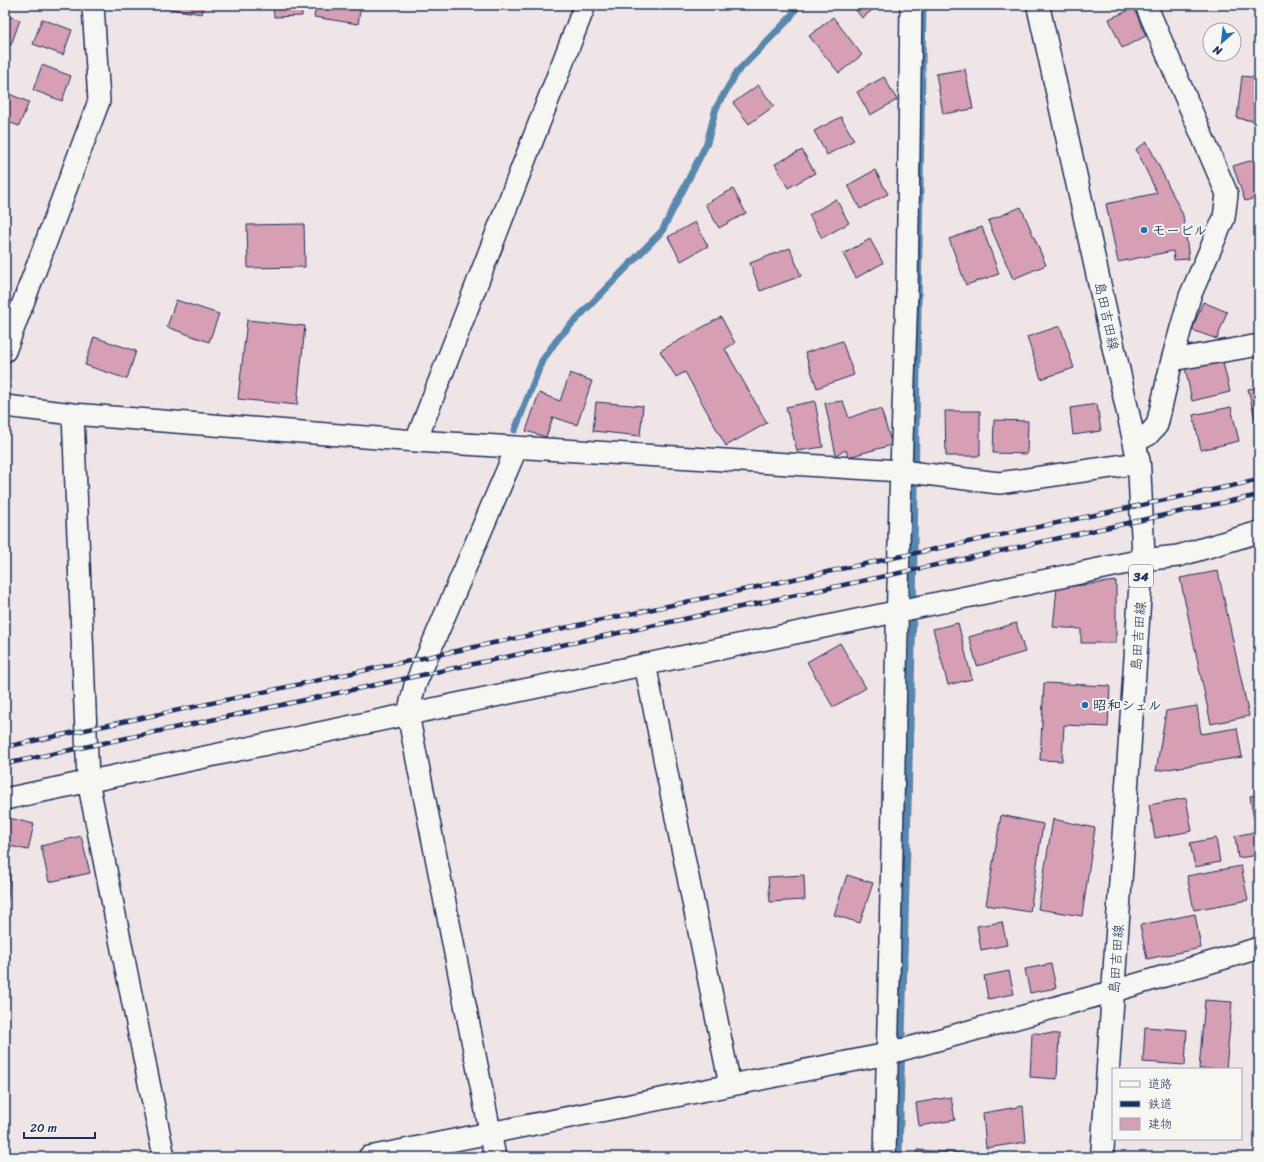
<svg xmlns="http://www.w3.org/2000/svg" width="1264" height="1162" viewBox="0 0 1264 1162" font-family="Sriracha,'Klee One',sans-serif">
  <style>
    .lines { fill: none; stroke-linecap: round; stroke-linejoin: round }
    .stream { stroke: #5988ae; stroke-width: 7 }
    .building { fill: #d69fb4; stroke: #1b2f5e }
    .street-casing { stroke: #1b2f5e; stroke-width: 24 }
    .primary-casing { stroke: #1b2f5e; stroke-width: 25 }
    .street { stroke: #f6f6f2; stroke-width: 21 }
    .primary { stroke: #f6f6f2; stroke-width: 22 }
    .rail-casing { stroke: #1b2f5e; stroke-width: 4.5 }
    .rail { stroke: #f6f6f2; stroke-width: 3; stroke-dasharray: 9; stroke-linecap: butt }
    .poi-dot { fill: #1f6fb2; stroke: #f6f6f2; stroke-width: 1.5 }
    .labels { text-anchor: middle; stroke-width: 4; stroke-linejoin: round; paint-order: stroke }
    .shield { fill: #f6f6f2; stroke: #5d6b8a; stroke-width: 1 }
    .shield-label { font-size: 13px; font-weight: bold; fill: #1b2f5e }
    .poi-label { font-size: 14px; font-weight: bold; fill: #1b2f5e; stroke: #f6f6f2; text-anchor: start }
    .street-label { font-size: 14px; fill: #1b2f5e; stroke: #f6f6f2 }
  </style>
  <rect width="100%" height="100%" fill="#f0e5e6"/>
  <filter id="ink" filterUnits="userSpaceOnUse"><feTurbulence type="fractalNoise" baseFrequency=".025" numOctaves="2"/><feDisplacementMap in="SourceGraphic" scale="8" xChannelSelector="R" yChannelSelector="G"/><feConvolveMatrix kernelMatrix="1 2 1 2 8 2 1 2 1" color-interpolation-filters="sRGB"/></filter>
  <g filter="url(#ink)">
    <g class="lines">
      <path class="stream" d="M 515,430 L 542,361 L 559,337 L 662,231 L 707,143 L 716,108 L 737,72 L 789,19 L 798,5
        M 899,1157 L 913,610 L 923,5"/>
    </g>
    <path class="building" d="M 159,5 L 204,5 L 202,14 L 158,7 Z
      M 273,5 L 302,5 L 302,16 L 274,17 Z
      M 316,5 L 361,5 L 358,24 L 314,17 Z
      M 852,5 L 879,5 L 862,18 Z
      M 1134,8 L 1146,36 L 1122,48 L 1109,19 Z
      M 5,15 L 20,20 L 11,45 L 5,43 Z
      M 833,17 L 862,55 L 839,73 L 809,36 Z
      M 42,19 L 72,30 L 63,55 L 33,44 Z
      M 42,65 L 71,76 L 62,101 L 33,90 Z
      M 965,69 L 973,109 L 943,114 L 936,74 Z
      M 1242,76 L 1259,78 L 1259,122 L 1237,118 Z
      M 884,77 L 897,100 L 870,115 L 857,92 Z
      M 758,85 L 774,106 L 749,124 L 733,103 Z
      M 9,94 L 29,102 L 19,126 L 5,121 L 5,105 Z
      M 841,117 L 854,140 L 827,155 L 814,131 Z
      M 1147,142 L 1183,215 L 1189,259 L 1174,260 L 1173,251 L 1118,262 L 1106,204 L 1157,193 L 1136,149 Z
      M 802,150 L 815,173 L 788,188 L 775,164 Z
      M 1259,158 L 1259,197 L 1245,201 L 1233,166 Z
      M 875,170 L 888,194 L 860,209 L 848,185 Z
      M 733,189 L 746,213 L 719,228 L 705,204 Z
      M 836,199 L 849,223 L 822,238 L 809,215 Z
      M 1021,207 L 1046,265 L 1013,279 L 988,221 Z
      M 695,222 L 708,246 L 681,261 L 668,237 Z
      M 304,224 L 305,267 L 248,268 L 247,225 Z
      M 982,227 L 999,274 L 966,285 L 949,239 Z
      M 870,239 L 883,263 L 856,278 L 843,254 Z
      M 790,248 L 801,276 L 760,291 L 750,263 Z
      M 176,300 L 219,314 L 209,342 L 167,327 Z
      M 1203,302 L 1227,312 L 1217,339 L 1192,330 Z
      M 721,317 L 735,343 L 725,349 L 767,423 L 726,446 L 685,372 L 676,377 L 660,351 Z
      M 247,320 L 305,326 L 297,405 L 238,399 Z
      M 1060,326 L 1074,368 L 1041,379 L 1027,337 Z
      M 94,337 L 136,351 L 127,379 L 85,365 Z
      M 842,341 L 854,375 L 817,388 L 805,353 Z
      M 1222,358 L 1230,392 L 1192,401 L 1185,367 Z
      M 570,373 L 592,381 L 577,425 L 553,417 L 546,437 L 526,431 L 539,393 L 560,401 Z
      M 1259,387 L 1259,423 L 1256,423 L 1248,389 Z
      M 815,401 L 823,447 L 797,451 L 786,407 Z
      M 843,401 L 849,418 L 865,412 L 881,409 L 892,445 L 848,457 L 846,450 L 836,455 L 825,403 Z
      M 596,402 L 643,406 L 640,436 L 593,431 Z
      M 1097,404 L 1101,431 L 1073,435 L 1070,408 Z
      M 1231,407 L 1239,441 L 1201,450 L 1193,415 Z
      M 945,411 L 980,411 L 980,456 L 946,456 Z
      M 994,420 L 1028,421 L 1027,454 L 993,453 Z
      M 1218,571 L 1249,716 L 1211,724 L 1180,578 Z
      M 1116,581 L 1116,643 L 1081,643 L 1081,629 L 1053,627 L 1057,588 Z
      M 958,623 L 972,679 L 948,685 L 933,629 Z
      M 1016,623 L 1025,652 L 977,666 L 969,637 Z
      M 840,643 L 866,688 L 833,707 L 807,662 Z
      M 1044,683 L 1110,686 L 1108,727 L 1064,725 L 1062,761 L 1040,760 Z
      M 1197,706 L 1201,734 L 1237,728 L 1242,757 L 1156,771 L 1166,711 Z
      M 1259,794 L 1259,819 L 1254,820 L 1250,796 Z
      M 1186,798 L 1192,831 L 1155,838 L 1149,805 Z
      M 1001,815 L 1043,824 L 1030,912 L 986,905 Z
      M 5,817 L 34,824 L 28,850 L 5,845 Z
      M 1053,819 L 1095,828 L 1082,916 L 1038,909 Z
      M 1259,831 L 1259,855 L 1238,858 L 1235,836 Z
      M 81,836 L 90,873 L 49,882 L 41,846 Z
      M 1216,838 L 1220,862 L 1195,867 L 1190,843 Z
      M 1241,866 L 1248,900 L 1194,910 L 1187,876 Z
      M 5,872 L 10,872 L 7,910 L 5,910 Z
      M 804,875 L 805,900 L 770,902 L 768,877 Z
      M 847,875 L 873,883 L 860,923 L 834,915 Z
      M 1195,914 L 1201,948 L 1147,959 L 1140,925 Z
      M 1002,922 L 1007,945 L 981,950 L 977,926 Z
      M 1051,964 L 1056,988 L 1030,993 L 1025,969 Z
      M 1009,971 L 1014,994 L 988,999 L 984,976 Z
      M 1205,1000 L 1232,1002 L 1226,1069 L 1199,1069 Z
      M 1145,1027 L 1187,1030 L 1185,1065 L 1143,1062 Z
      M 1032,1033 L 1059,1034 L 1057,1079 L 1030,1077 Z
      M 951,1097 L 955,1120 L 919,1126 L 916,1103 Z
      M 1023,1106 L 1026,1142 L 986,1148 L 983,1113 Z
      M 917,1150 L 962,1153 L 962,1157 L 917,1157 Z"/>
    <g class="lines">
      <defs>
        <path id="street" d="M 5,351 L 99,101 L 93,5
          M 1172,360 L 1259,345
          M 5,406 L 73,414 L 416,441 L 901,471 L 999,483 L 1139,463
          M 73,414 L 88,781 L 164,1157
          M 416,441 L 585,5
          M 1135,442 L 1148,435 L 1157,425 L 1172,360 L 1190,296 L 1224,218 L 1227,194 L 1146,5
          M 645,664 L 730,1085
          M 5,799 L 1142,560 L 1178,556 L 1259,532
          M 369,1157 L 887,1054 L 1114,991 L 1259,948
          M 495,1157 L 408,714 L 415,685 L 517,447
          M 885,1157 L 900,500 L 907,291 L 911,5"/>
        <path id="primary" d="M 1038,5 L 1139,463 L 1143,546 L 1102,1157"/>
      </defs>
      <use href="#street" class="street-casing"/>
      <use href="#primary" class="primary-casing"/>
      <use href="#street" class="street"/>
      <use href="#primary" class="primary"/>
      <defs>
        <path id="rail" d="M 5,747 L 1259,480
          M 5,764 L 890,575 L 1160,516 L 1259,495"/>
      </defs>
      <use href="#rail" class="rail-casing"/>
      <use href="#rail" class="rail"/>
    </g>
  </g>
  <g class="poi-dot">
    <circle cx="1144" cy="230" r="4"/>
    <circle cx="1085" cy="705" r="4"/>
  </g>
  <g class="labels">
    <rect class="shield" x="1129" y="565" width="24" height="22" rx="3"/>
    <g class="shield-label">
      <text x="1141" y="581">34</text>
    </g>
    <g class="poi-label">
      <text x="1152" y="235">モービル</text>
      <text x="1093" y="710">昭和シェル</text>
    </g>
    <g class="street-label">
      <text transform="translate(1107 316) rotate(78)" y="5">島田吉田線</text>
      <text transform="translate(1138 636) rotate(-86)" y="5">島田吉田線</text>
      <text transform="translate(1116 959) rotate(-86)" y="5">島田吉田線</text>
    </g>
  </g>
  <rect width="1264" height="1162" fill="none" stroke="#f6f6f2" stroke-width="20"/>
  <rect x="10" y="10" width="1244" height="1142" fill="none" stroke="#1b2f5e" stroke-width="1.5" filter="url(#ink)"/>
  <rect x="1112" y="1068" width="130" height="72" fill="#f6f6f2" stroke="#9ea6b7"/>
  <rect x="1120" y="1081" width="20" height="6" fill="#f6f6f2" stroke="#9ea6b7"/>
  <text x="1148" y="1088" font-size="12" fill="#1b2f5e">道路</text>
  <rect x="1120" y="1101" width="20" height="6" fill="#1b2f5e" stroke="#9ea6b7"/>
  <text x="1148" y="1108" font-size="12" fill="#1b2f5e">鉄道</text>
  <rect x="1120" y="1118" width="20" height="12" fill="#d69fb4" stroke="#9ea6b7"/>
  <text x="1148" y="1128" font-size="12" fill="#1b2f5e">建物</text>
  <g transform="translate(1222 42) rotate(208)"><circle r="19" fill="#f6f6f2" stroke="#9ea6b7"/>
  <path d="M0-3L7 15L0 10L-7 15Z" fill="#1f6fb2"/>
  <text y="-6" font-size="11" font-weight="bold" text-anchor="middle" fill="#1b2f5e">N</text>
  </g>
  <path d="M24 1132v6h71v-6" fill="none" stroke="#1b2f5e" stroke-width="2"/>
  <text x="30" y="1132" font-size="12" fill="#1b2f5e" stroke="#f6f6f2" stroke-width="3" paint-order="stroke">20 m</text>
</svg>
